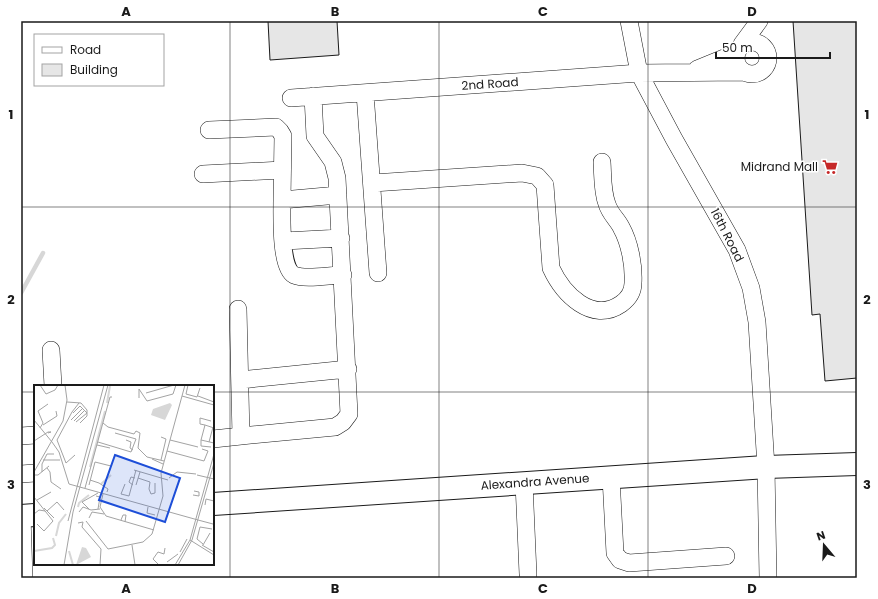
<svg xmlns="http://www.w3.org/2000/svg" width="878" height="599" viewBox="0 0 878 599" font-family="Poppins,sans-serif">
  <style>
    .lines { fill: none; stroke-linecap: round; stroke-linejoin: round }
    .stream { stroke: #d7d7d7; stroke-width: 4.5 }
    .building { fill: #e6e6e6; stroke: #1a1a1a }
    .minor-casing { stroke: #1a1a1a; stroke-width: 18 }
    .major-casing { stroke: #1a1a1a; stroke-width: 24 }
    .minor { stroke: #fff; stroke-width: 17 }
    .major { stroke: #fff; stroke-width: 22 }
    .grid { fill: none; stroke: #1a1a1a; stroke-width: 1; stroke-opacity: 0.55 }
    .labels { text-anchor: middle; stroke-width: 3; stroke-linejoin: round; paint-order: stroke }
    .street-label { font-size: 12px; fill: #1a1a1a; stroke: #fff }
    .poi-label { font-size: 12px; fill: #1a1a1a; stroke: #fff; text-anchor: end }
    .inset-river { fill: none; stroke: #d7d7d7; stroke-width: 2 }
    .inset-road { fill: none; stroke: #a3a3a3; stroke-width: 1 }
    .view { fill: #1d4ed8; fill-opacity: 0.15; stroke: #1d4ed8; stroke-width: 2 }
    .inset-edge { fill: none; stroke: #1a1a1a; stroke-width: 2 }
    .neatline { fill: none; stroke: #1a1a1a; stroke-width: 1.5 }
    .grid-label { font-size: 13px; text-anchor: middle; font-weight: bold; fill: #1a1a1a }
  </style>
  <rect width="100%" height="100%" fill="#fff"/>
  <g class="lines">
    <path class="stream" d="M 21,293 L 43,253"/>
  </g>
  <path class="building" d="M 268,21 L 337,21 L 339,55 L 270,60 Z
    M 793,21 L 857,21 L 857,378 L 825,381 L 820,314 L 812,315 Z"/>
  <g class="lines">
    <defs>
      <path id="minor" d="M 629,21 L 639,73 L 674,139 L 737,250 L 751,288 L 757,322 L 766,467 L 768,578
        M736 58a16 16 0 1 1 32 0a16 16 0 1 1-32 0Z
        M 742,44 L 759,21
        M 697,69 L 736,53
        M 365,93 L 378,273
        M 291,98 L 639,73 L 744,72
        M 209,130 L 276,127 L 280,131 L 283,136 L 282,200
        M 203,174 L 282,170
        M 373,183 L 522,173 L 537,176 L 545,185 L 551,268 C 563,294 592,324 621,304 C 628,299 633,292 633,283 C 634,266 630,243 621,227 C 617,219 610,214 607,204 C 602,191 603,176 602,162
        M 338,195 L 282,200 C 282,214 280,268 294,275 C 305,280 330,275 343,275
        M 284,241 L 341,238
        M 238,309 L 241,436 L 335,427 L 343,422 L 349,414 L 337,178 L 333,162 L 315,136 L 313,96
        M 51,350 L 53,386
        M 240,380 L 348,369
        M 21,436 L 35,435
        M 213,439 L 241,436
        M 21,474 L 35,473
        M 611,477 L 615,553 L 620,560 L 629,563 L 726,556
        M 524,483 L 528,574
        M 22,516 L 24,578"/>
      <path id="major" d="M 213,504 L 766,467 L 857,464
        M 21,516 L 35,515"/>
    </defs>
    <use href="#minor" class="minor-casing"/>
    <use href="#major" class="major-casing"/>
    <use href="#minor" class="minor"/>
    <use href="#major" class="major"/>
  </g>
  <path class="grid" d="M 230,21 L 230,578M 439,21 L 439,578M 648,21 L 648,578M 21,207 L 857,207M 21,392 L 35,392M 213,392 L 857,392"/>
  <defs>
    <symbol id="supermarket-bare" viewBox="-9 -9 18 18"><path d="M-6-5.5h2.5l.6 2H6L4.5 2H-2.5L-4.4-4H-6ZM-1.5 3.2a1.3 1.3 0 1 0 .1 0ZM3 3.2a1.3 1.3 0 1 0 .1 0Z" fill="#c62828" stroke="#fff" stroke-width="2.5" paint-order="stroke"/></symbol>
  </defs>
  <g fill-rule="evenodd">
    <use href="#supermarket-bare" x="819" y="156" width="22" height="22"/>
  </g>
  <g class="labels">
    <g class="street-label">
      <text transform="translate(490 84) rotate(-4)" y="4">2nd Road</text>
      <text transform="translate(727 235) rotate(63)" y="4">16th Road</text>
      <text transform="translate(535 482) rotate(-4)" y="4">Alexandra Avenue</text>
    </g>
    <g class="poi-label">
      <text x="818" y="171">Midrand Mall</text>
    </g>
  </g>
  <g transform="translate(34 385)">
    <rect width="180" height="180" fill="#fff"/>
    <path d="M 136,18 L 138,20 L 131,35 L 117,30 L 119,24 ZM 48,162 L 52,163 L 57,172 L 42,180 Z" fill="#d7d7d7"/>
    <path class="inset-river" d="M 73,18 L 76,1M 56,82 L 71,26M 67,99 L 77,90M 44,122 L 45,118 L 55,110M 22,151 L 25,138 L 32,129M 0,166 L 18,163 L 21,160 L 19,153M 35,166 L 39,180"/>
    <path class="inset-road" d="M 6,0 L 12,9 L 21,5 L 24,0M 154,0 L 152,9 L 163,12 L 166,3M 112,8 L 140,0M 148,11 L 180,20 L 180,24M 164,11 L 180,17M 105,13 L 105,4 L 113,16 L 139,9 L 142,0M 33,17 L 47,18 L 53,25 L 53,31 L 46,38M 39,28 L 46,21 L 53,28M 0,35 L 18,57M 37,35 L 49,23M 40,36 L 51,25M 42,37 L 53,28M 69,38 L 74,42 L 100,49 L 102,46 L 106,48 L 104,63 L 113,72 L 130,76M 9,40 L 23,31 L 22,26M 171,40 L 166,39 L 166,33 L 177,36M 6,43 L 9,38 L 4,26 L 14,19M 180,43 L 171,40 L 167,55 L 180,58M 92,55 L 97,57 L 96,63 L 99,65M 136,55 L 164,62M 167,55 L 167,61 L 177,62M 0,56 L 14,47 L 17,47 L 14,48M 18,57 L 25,67 L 35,99 L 164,135M 64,57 L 97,67 L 102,54 L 81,48M 175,57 L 179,42M 63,60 L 76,63M 133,66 L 170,76 L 174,66 L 168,64M 41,70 L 32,78 L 23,55 L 38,27 L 45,18M 118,74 L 129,79M 9,75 L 26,75M 127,75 L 132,54 L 127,52M 61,77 L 77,81M 13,83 L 16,87 L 17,97 L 27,104M 100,85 L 134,95M 0,87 L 29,36 L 33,15 L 31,0M 8,87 L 8,79 L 13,69 L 20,69M 0,90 L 4,90 L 15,81M 163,90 L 180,94M 104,93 L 116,97 L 115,104 L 117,109 L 121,108 L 121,98M 135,93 L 143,87 L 162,89M 56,95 L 65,98 L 74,104 L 73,107M 91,99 L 87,109 L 95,111 L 102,85M 55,100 L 61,77M 99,100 L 95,97 L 97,92 L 101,93M 102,100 L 106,87M 51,103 L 76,12 L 78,12M 69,109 L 66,122 L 72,131 L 120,145M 159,110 L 165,111 L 165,107 L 160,106M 62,111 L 66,112 L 64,124M 0,112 L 19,136 L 10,146 L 3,139M 3,115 L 17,107M 171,120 L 172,114 L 180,116M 114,122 L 113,128 L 121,130M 10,123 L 20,133M 55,124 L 48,117 L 64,108M 13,126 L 23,117 L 30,125M 45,127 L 49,122 L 57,125 L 66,124M 0,129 L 5,125 L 11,126M 55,133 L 58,127 L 70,129M 87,135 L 89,130 L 92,130 L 91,137M 164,135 L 179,139M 34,136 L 70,0M 52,136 L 74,164 L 109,157 L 118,149 L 129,111 L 127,88 L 151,0M 44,138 L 49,137 L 48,142 L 67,164 L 66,180M 156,155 L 180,170M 169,159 L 163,154 L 166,142 L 178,144M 98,160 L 101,180M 168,160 L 180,167M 169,160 L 176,148M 146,167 L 153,154M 133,177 L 144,169M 30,180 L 39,127 L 74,0M 125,180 L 119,174 L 124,167 L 130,169 L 131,163M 141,180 L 156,155 L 180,69M 144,180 L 158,155 L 180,78"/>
    <path class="view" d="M 81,70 L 146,93 L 131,137 L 65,115 Z"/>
    <rect width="180" height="180" class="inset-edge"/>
  </g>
  <rect width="878" height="599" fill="none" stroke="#ffffff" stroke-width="44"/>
  <rect x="34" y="34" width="130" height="52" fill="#ffffff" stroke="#a3a3a3"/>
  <rect x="42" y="47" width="20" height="6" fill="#ffffff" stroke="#a3a3a3"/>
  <text x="70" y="54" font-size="12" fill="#1a1a1a">Road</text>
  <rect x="42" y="64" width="20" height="12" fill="#e6e6e6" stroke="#a3a3a3"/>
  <text x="70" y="74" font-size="12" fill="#1a1a1a">Building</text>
  <g transform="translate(824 545) rotate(341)" stroke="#ffffff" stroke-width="3" paint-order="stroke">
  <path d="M0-3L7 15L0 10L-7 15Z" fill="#1a1a1a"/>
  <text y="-6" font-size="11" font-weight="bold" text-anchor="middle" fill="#1a1a1a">N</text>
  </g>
  <path d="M716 52v6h114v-6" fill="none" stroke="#1a1a1a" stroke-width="2"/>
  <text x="722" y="52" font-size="12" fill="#1a1a1a" stroke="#ffffff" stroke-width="3" paint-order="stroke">50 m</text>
  <rect x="22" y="22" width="834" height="555" class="neatline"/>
  <g class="grid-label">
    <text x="126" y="16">A</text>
    <text x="335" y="16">B</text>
    <text x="543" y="16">C</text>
    <text x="752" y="16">D</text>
    <text x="11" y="119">1</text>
    <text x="867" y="119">1</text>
    <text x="11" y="304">2</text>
    <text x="867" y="304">2</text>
    <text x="11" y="489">3</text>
    <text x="867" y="489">3</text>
    <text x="126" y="593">A</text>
    <text x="335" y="593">B</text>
    <text x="543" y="593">C</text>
    <text x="752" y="593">D</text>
  </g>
</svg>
